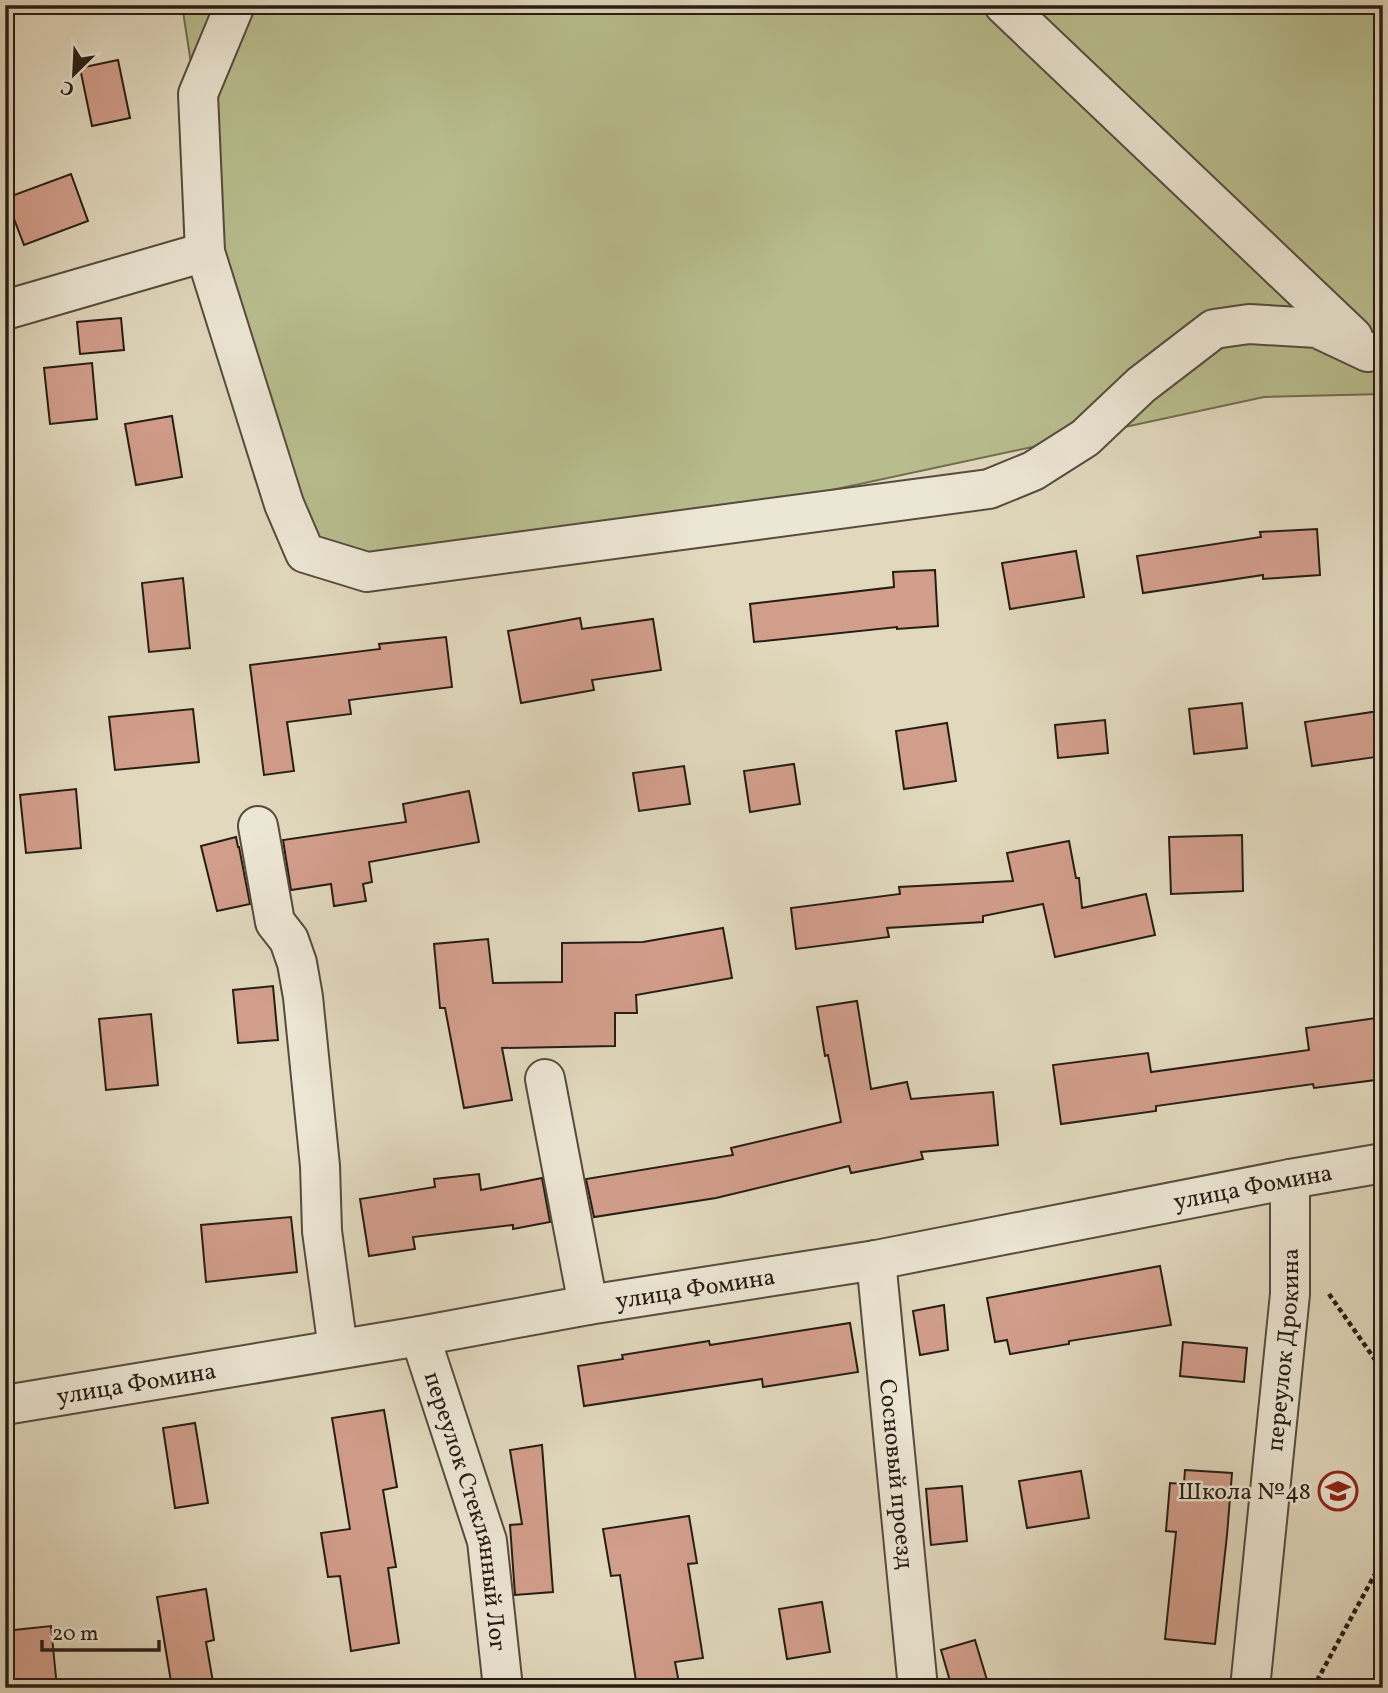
<svg xmlns="http://www.w3.org/2000/svg" width="1388" height="1693" viewBox="0 0 1388 1693" font-family="Vollkorn,serif">
  <style>
    .green { fill: #b8bd8e; stroke: #706d51; stroke-width: 2 }
    .building { fill: #d29e8c; stroke: #271d14; stroke-width: 2 }
    .lines { fill: none; stroke-linecap: round; stroke-linejoin: round }
    .minor-casing { stroke: #564c3e; stroke-width: 42 }
    .path { stroke: #271d14; stroke-width: 4.5; stroke-dasharray: 5 3.5; stroke-linecap: butt }
    .minor { stroke: #ece6d4; stroke-width: 38 }
    .labels { text-anchor: middle; stroke-width: 5; stroke-linejoin: round; paint-order: stroke }
    .street-label { font-size: 24px; fill: #271d14; stroke: #ece6d4 }
    .poi-label { font-size: 24px; fill: #271d14; stroke: #ece6d4; text-anchor: end }
  </style>
  <rect width="100%" height="100%" fill="#e1d8bd"/>
  <filter id="stains"><feTurbulence type="fractalNoise" baseFrequency=".00286" numOctaves="4"/><feColorMatrix values="0 0 0 0 .2 0 0 0 0 .09 0 0 0 0 .02 0 0 0 .5 -.17"/></filter>
  <radialGradient id="worn" r=".72"><stop offset=".6" stop-color="#630" stop-opacity="0"/><stop offset="1" stop-color="#630" stop-opacity=".3"/></radialGradient>
  <path class="green" d="M 182,5 L 1383,5 L 1383,394 L 1264,397 L 363,591 L 255,479 Z"/>
  <path class="building" d="M 118,60 L 130,118 L 92,126 L 80,68 Z
    M 71,174 L 88,221 L 24,245 L 6,198 Z
    M 121,318 L 124,350 L 80,354 L 77,322 Z
    M 92,363 L 97,419 L 50,424 L 44,368 Z
    M 172,416 L 182,477 L 136,485 L 125,424 Z
    M 1317,529 L 1320,575 L 1263,579 L 1263,575 L 1143,593 L 1137,556 L 1261,537 L 1260,532 Z
    M 1076,551 L 1084,597 L 1010,609 L 1002,563 Z
    M 935,570 L 938,626 L 897,629 L 897,627 L 754,642 L 750,604 L 894,587 L 893,572 Z
    M 183,578 L 190,648 L 149,652 L 142,583 Z
    M 580,618 L 582,629 L 653,619 L 661,670 L 592,680 L 594,690 L 521,703 L 508,631 Z
    M 446,637 L 452,687 L 349,700 L 351,714 L 287,722 L 294,771 L 264,775 L 250,665 L 380,649 L 379,644 Z
    M 1242,703 L 1247,748 L 1194,754 L 1189,709 Z
    M 193,709 L 199,762 L 115,770 L 109,717 Z
    M 1379,711 L 1383,738 L 1383,756 L 1312,766 L 1305,722 Z
    M 1105,720 L 1108,753 L 1058,758 L 1055,725 Z
    M 947,723 L 956,781 L 904,789 L 896,731 Z
    M 794,764 L 800,804 L 750,812 L 744,771 Z
    M 684,766 L 690,804 L 639,811 L 633,773 Z
    M 76,789 L 81,848 L 26,853 L 20,795 Z
    M 469,791 L 479,842 L 369,862 L 372,882 L 363,884 L 366,901 L 334,906 L 331,884 L 291,890 L 283,840 L 406,822 L 403,804 Z
    M 1242,835 L 1243,891 L 1171,894 L 1169,837 Z
    M 236,837 L 238,847 L 239,847 L 250,904 L 217,911 L 201,846 Z
    M 1069,841 L 1076,878 L 1079,878 L 1082,908 L 1146,894 L 1155,935 L 1055,957 L 1043,904 L 983,916 L 983,922 L 887,928 L 889,937 L 796,949 L 791,908 L 900,894 L 899,887 L 1013,881 L 1007,853 Z
    M 723,928 L 732,978 L 636,995 L 637,1013 L 615,1013 L 615,1046 L 502,1048 L 512,1100 L 464,1108 L 445,1008 L 440,1008 L 434,944 L 488,939 L 493,983 L 562,982 L 562,943 L 643,942 Z
    M 273,986 L 278,1040 L 238,1043 L 233,990 Z
    M 857,1001 L 871,1089 L 907,1082 L 911,1099 L 993,1092 L 998,1145 L 921,1152 L 923,1159 L 851,1173 L 849,1166 L 716,1198 L 594,1217 L 586,1179 L 733,1155 L 731,1148 L 841,1122 L 828,1055 L 825,1056 L 817,1007 Z
    M 151,1014 L 158,1085 L 106,1090 L 99,1019 Z
    M 1383,1017 L 1383,1079 L 1314,1088 L 1313,1084 L 1156,1106 L 1156,1111 L 1061,1124 L 1053,1065 L 1148,1053 L 1151,1072 L 1309,1050 L 1306,1028 Z
    M 479,1174 L 481,1190 L 542,1178 L 550,1222 L 513,1229 L 513,1225 L 413,1237 L 415,1249 L 369,1256 L 360,1199 L 435,1187 L 434,1179 Z
    M 291,1217 L 297,1272 L 206,1282 L 201,1225 Z
    M 1160,1266 L 1171,1325 L 1069,1341 L 1069,1344 L 1010,1354 L 1007,1340 L 995,1342 L 987,1298 Z
    M 944,1305 L 948,1350 L 920,1355 L 913,1311 Z
    M 850,1323 L 858,1372 L 763,1387 L 762,1379 L 584,1406 L 578,1366 L 623,1359 L 622,1355 L 709,1341 L 710,1345 Z
    M 1183,1342 L 1247,1348 L 1244,1382 L 1180,1376 Z
    M 384,1410 L 397,1487 L 383,1490 L 396,1567 L 388,1568 L 399,1643 L 351,1651 L 340,1576 L 328,1577 L 321,1533 L 350,1529 L 332,1418 Z
    M 195,1423 L 208,1503 L 175,1508 L 163,1428 Z
    M 542,1445 L 553,1592 L 515,1595 L 510,1525 L 522,1524 L 510,1450 Z
    M 1185,1470 L 1232,1473 L 1227,1535 L 1215,1644 L 1165,1639 L 1176,1532 L 1166,1531 L 1170,1483 L 1184,1484 Z
    M 1081,1471 L 1089,1518 L 1027,1528 L 1019,1481 Z
    M 962,1486 L 967,1541 L 931,1545 L 926,1489 Z
    M 689,1516 L 697,1563 L 688,1564 L 703,1658 L 675,1662 L 680,1688 L 637,1688 L 620,1575 L 611,1576 L 603,1529 Z
    M 206,1589 L 214,1640 L 206,1642 L 214,1688 L 172,1688 L 157,1597 Z
    M 822,1602 L 830,1652 L 787,1659 L 779,1609 Z
    M 51,1626 L 57,1688 L 5,1688 L 5,1631 Z
    M 975,1640 L 987,1680 L 960,1688 L 952,1688 L 941,1650 Z"/>
  <g class="lines">
    <defs>
      <g id="minor">
        <path d="M 235,5 L 198,94 L 205,252 L 284,504 L 305,553 L 367,572 L 989,489 L 1033,471 L 1085,438 L 1141,385 L 1214,329 L 1249,324 L 1317,328 L 1368,352"/>
        <path d="M 1004,5 L 1353,337"/>
        <path d="M 5,310 L 205,252"/>
        <path d="M 258,826 L 275,922 L 289,940 L 297,963 L 303,997 L 320,1166 L 322,1231 L 338,1349"/>
        <path d="M 545,1079 L 588,1305"/>
        <path id="s1" d="M 876,1260 L 918,1688"/>
        <path id="s2" d="M 420,1336 L 487,1541 L 503,1688"/>
        <path id="s3" d="M 5,1405 L 420,1336 L 588,1305 L 876,1260 L 1290,1179 L 1383,1163"/>
        <path id="s4" d="M 1250,1688 L 1290,1294 L 1290,1179"/>
      </g>
    </defs>
    <use href="#minor" class="minor-casing"/>
    <path class="path" d="M 1329,1294 L 1383,1371
      M 1313,1688 L 1381,1563 L 1383,1563"/>
    <use href="#minor" class="minor"/>
  </g>
  <defs>
    <symbol id="school-ring" viewBox="-11 -11 22 22"><circle r="9.5" fill="#ece6d4" stroke="#8f2418" stroke-width="1.5"/><path d="M0-5L7-2L0 1L-7-2ZM-4 1L0 2.5L4 1V4Q0 6-4 4Z" fill="#8f2418"/></symbol>
  </defs>
  <g fill-rule="evenodd">
    <use href="#school-ring" x="1316" y="1469" width="44" height="44"/>
  </g>
  <g class="labels">
    <g class="street-label">
      <text dy="8" stroke="none"><textPath href="#s3" startOffset="1267">улица Фомина</textPath></text>
      <text dy="8" stroke="none"><textPath href="#s3" startOffset="700">улица Фомина</textPath></text>
      <text dy="8" stroke="none"><textPath href="#s4" startOffset="340">переулок Дрокина</textPath></text>
      <text dy="8" stroke="none"><textPath href="#s3" startOffset="133">улица Фомина</textPath></text>
      <text dy="8" stroke="none"><textPath href="#s1" startOffset="215">Сосновый проезд</textPath></text>
      <text dy="8" stroke="none"><textPath href="#s2" startOffset="182">переулок Стеклянный Лог</textPath></text>
    </g>
    <g class="poi-label">
      <text x="1311" y="1499">Школа №48</text>
    </g>
  </g>
  <rect width="1388" height="1693" fill="none" stroke="#e1d8bd" stroke-width="28"/>
  <rect x="7" y="7" width="1374" height="1679" fill="none" stroke="#271d14" stroke-width="3.5"/>
  <rect x="14" y="14" width="1360" height="1665" fill="none" stroke="#271d14" stroke-width="2"/>
  <g transform="translate(74 74) rotate(204)" stroke="#ece6d4" stroke-width="5" paint-order="stroke">
  <path d="M0-5L12 26L0 18L-12 26Z" fill="#271d14"/>
  <text y="-10" font-size="19" font-weight="bold" text-anchor="middle" fill="#271d14">С</text>
  </g>
  <path d="M42 1640v10h117v-10" fill="none" stroke="#271d14" stroke-width="3.5"/>
  <text x="52" y="1640" font-size="21" fill="#271d14" stroke="#ece6d4" stroke-width="5" paint-order="stroke">20 m</text>
  <rect width="100%" height="100%" filter="url(#stains)"/>
  <rect width="100%" height="100%" fill="url(#worn)"/>
</svg>
